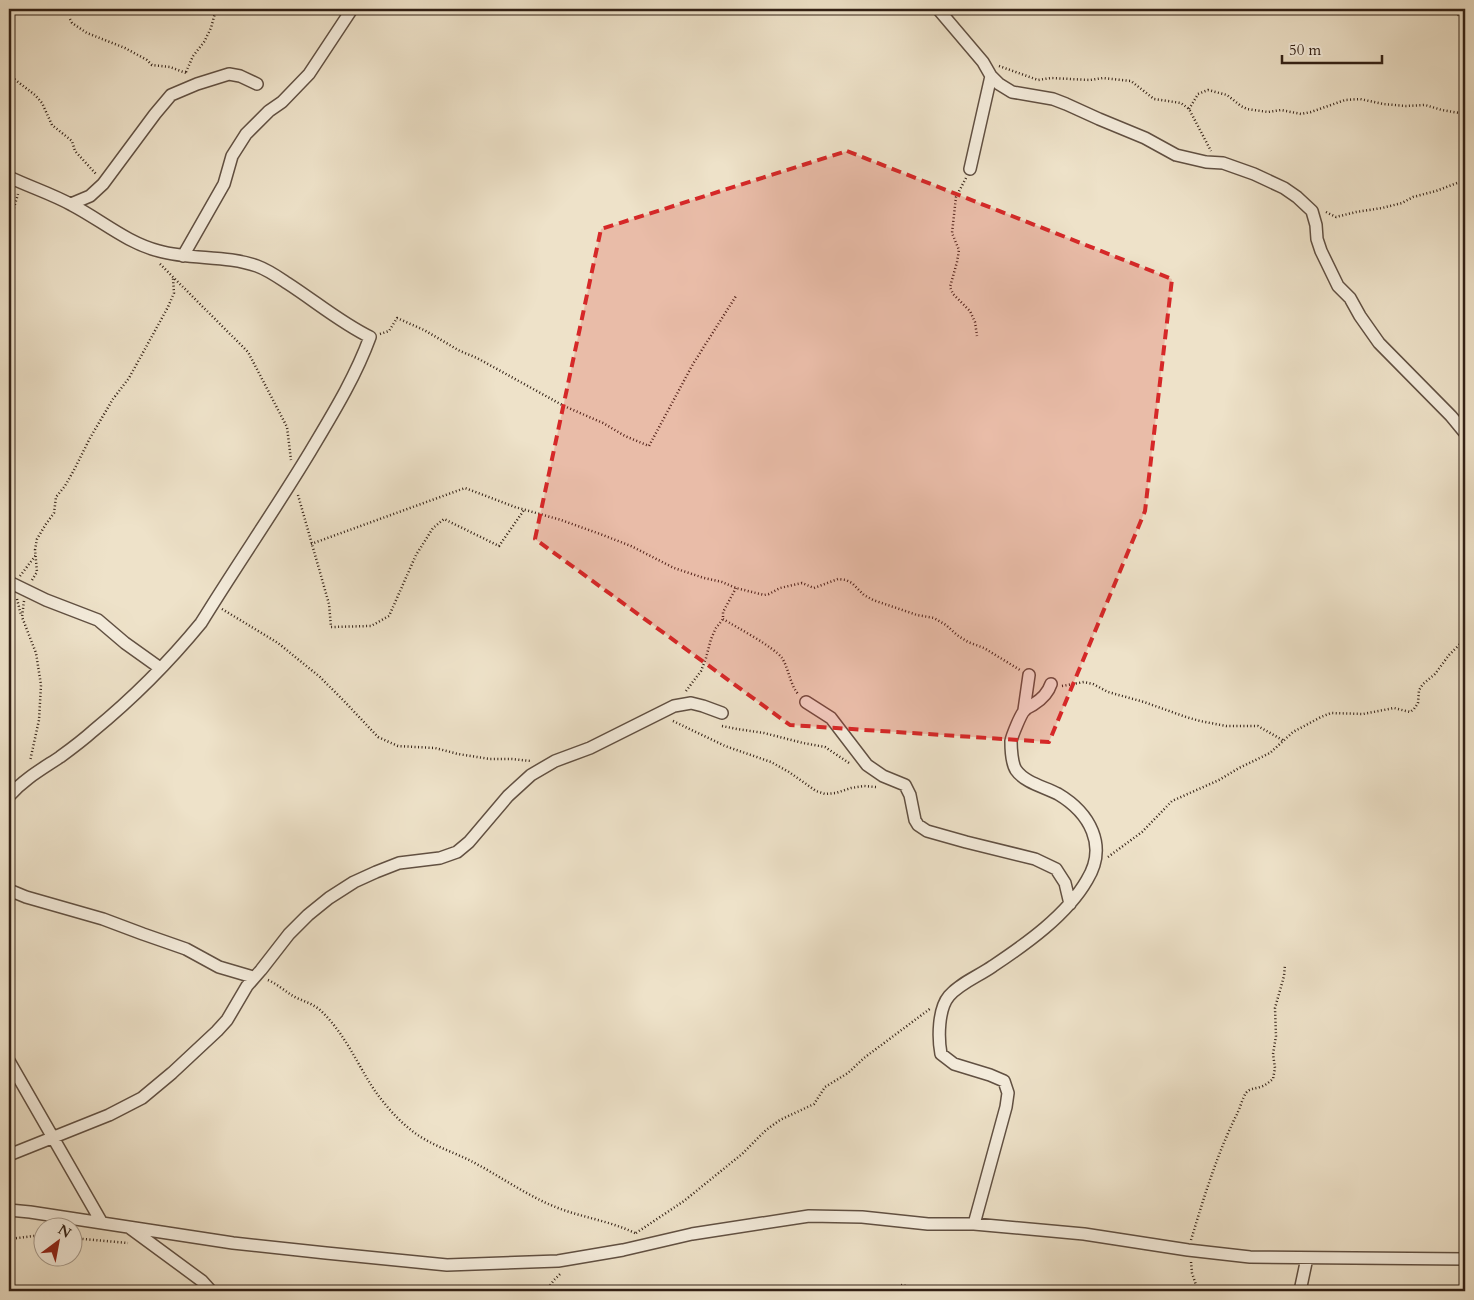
<svg xmlns="http://www.w3.org/2000/svg" width="1474" height="1300" viewBox="0 0 1474 1300" font-family="Cardo,serif">
  <style>
    .lines { fill: none; stroke-linecap: round; stroke-linejoin: round }
    .minor-casing { stroke: #615042; stroke-width: 14 }
    .path { stroke: #322015; stroke-width: 2.5; stroke-dasharray: 1 2.5; stroke-linecap: butt }
    .minor { stroke: #f4ecdc; stroke-width: 11 }
    .marked { fill: #d62828; fill-opacity: 0.2; stroke: #d62828; stroke-width: 4; stroke-dasharray: 10 6; stroke-linejoin: round }
  </style>
  <rect width="100%" height="100%" fill="#eee2c9"/>
  <filter id="stains"><feTurbulence type="fractalNoise" baseFrequency=".004" numOctaves="4"/><feColorMatrix values="0 0 0 0 .2 0 0 0 0 .09 0 0 0 0 .02 0 0 0 .5 -.17"/></filter>
  <radialGradient id="worn" r=".72"><stop offset=".6" stop-color="#630" stop-opacity="0"/><stop offset="1" stop-color="#630" stop-opacity=".3"/></radialGradient>
  <g class="lines">
    <defs>
      <path id="minor" d="M 938,9 L 983,62 L 991,76 L 999,84 L 1012,92 L 1053,99 L 1066,104 L 1099,119 L 1145,138 L 1176,155 L 1206,162 L 1223,163 L 1254,174 L 1284,188 L 1297,197 L 1312,211 L 1316,225 L 1317,239 L 1321,251 L 1338,286 L 1350,298 L 1360,316 L 1379,343 L 1451,416 L 1465,433
        M 970,169 L 991,76
        M 9,177 C 30,187 52,194 72,205 C 101,220 127,243 159,251 C 191,260 226,255 257,266 C 268,270 278,277 287,283 C 315,301 341,323 370,337 C 355,378 332,415 310,452 C 275,510 236,566 201,623 C 169,662 132,699 93,731 C 83,740 71,749 60,757 C 42,769 24,779 9,796
        M 71,204 L 90,196 L 103,184 L 155,114 L 171,95 L 197,84 L 229,74 L 240,76 L 257,84
        M 183,256 L 224,184 L 232,156 L 246,134 L 269,111 L 282,102 L 309,74 L 352,9
        M 9,582 L 46,600 L 98,620 L 125,643 L 160,668
        M 806,702 L 831,718 L 867,765 L 883,776 L 905,785 L 910,795 L 915,820 L 918,825 L 927,831 L 966,842 L 1035,859 L 1056,869 L 1065,883 L 1070,904
        M 1024,710 L 1029,675
        M 9,890 L 26,897 L 103,919 L 143,934 L 166,942 L 186,949 L 219,967 L 253,977
        M 9,1061 L 102,1223
        M 9,1155 L 109,1115 L 142,1098 L 172,1073 L 217,1031 L 227,1020 L 247,986 L 261,970 L 289,934 L 308,915 L 329,898 L 354,882 L 376,872 L 399,863 L 440,858 L 457,852 L 469,842 L 508,796 L 531,775 L 555,761 L 590,748 L 674,706 L 691,703 L 703,706 L 722,713
        M 9,1210 L 30,1212 L 233,1243 L 326,1253 L 447,1265 L 558,1261 L 623,1250 L 692,1234 L 809,1216 L 862,1217 L 928,1224 L 974,1224 L 1084,1234 L 1188,1250 L 1250,1257 L 1465,1259
        M 974,1224 L 1006,1107 L 1008,1093 L 1004,1081 L 990,1075 L 954,1064 L 941,1054 C 938,1038 938,1009 949,996 C 960,983 979,976 993,966 C 1026,944 1067,915 1087,880 C 1108,846 1090,813 1058,794 C 1045,787 1025,783 1016,770 C 1012,764 1011,748 1011,741 C 1012,736 1021,713 1025,710 C 1027,707 1032,706 1034,704 C 1042,699 1048,693 1051,684
        M 130,1228 L 202,1281 L 211,1291
        M 1300,1291 L 1307,1258"/>
    </defs>
    <use href="#minor" class="minor-casing"/>
    <path class="path" d="M 1445,9 L 1465,18
      M 70,19 L 72,23 L 87,33 L 125,48 L 147,60 L 152,65 L 170,67 L 186,73
      M 999,66 L 1038,80 L 1051,78 L 1090,80 L 1103,78 L 1131,81 L 1154,99 L 1181,103 L 1189,109 L 1211,151
      M 186,72 L 193,56 L 204,42 L 211,28 L 216,9
      M 9,75 L 35,95 L 42,103 L 52,125 L 72,141 L 75,151 L 96,174
      M 1189,109 L 1198,94 L 1208,90 L 1227,95 L 1241,106 L 1247,109 L 1268,112 L 1281,110 L 1301,114 L 1311,112 L 1345,100 L 1360,99 L 1383,104 L 1406,106 L 1425,105 L 1442,110 L 1465,114
      M 966,178 L 956,197 L 952,233 L 959,250 L 957,262 L 950,287 L 953,294 L 970,311 L 975,322 L 977,336
      M 1326,212 L 1336,217 L 1356,212 L 1382,208 L 1402,203 L 1413,197 L 1436,191 L 1465,180
      M 9,225 L 18,194
      M 160,264 L 248,352 L 287,427 L 291,460
      M 380,334 L 389,331 L 397,318 L 424,330 L 460,351 L 477,358 L 564,406 L 603,423 L 625,436 L 649,446 L 693,364 L 736,296
      M 298,495 L 329,604 L 331,627 L 371,626 L 389,616 L 416,555 L 433,528 L 444,519 L 499,546 L 524,510
      M 311,544 L 465,488 L 515,507 L 561,520 L 600,534 L 631,546 L 674,568 L 704,578 L 722,582 L 736,588 L 764,595 L 769,594 L 780,588 L 802,583 L 814,588 L 838,579 L 846,580 L 852,583 L 864,595 L 873,600 L 917,615 L 934,618 L 946,625 L 957,635 L 968,642 L 984,648 L 1020,670
      M 20,576 L 36,555
      M 32,580 L 37,572 L 35,550 L 37,539 L 46,524 L 54,513 L 56,497 L 65,486 L 74,470 L 90,438 L 113,399 L 129,378 L 168,307 L 174,293 L 173,278
      M 17,599 L 21,615
      M 24,601 L 22,617 L 36,653 L 41,685 L 39,720 L 30,761
      M 222,609 L 278,643 L 294,656 L 320,677 L 344,701 L 378,737 L 389,742 L 398,746 L 435,748 L 458,754 L 490,759 L 512,759 L 531,761
      M 723,619 C 736,627 774,647 782,658 C 789,669 789,682 798,694
      M 1062,686 L 1084,682 L 1093,684 L 1108,692 L 1144,702 L 1186,717 L 1200,721 L 1226,726 L 1258,726 L 1284,741
      M 686,691 L 701,671 L 706,658 L 711,639 L 716,628 L 723,619 L 723,612 L 736,588
      M 673,721 L 725,746 L 771,762 L 789,772 L 816,791 L 825,794 L 836,793 L 851,788 L 864,786 L 876,787
      M 722,726 L 737,729 L 764,733 L 803,743 L 825,747 L 849,763
      M 1108,857 L 1142,832 L 1172,801 L 1219,780 L 1239,768 L 1270,753 L 1293,732 L 1321,717 L 1331,713 L 1363,714 L 1394,708 L 1410,712 L 1414,709 L 1418,703 L 1419,690 L 1423,684 L 1435,674 L 1449,655 L 1465,639
      M 268,980 C 277,984 285,991 293,996 C 302,1001 312,1003 320,1010 C 345,1033 357,1064 375,1091 C 385,1105 397,1119 411,1130 C 428,1144 451,1151 471,1161 C 500,1176 527,1196 558,1208 C 584,1218 611,1221 637,1234
      M 636,1233 L 684,1201 L 742,1154 L 766,1130 L 780,1120 L 814,1104 L 825,1087 L 848,1073 L 864,1058 L 931,1008
      M 72,1238 L 128,1243
      M 9,1239 L 42,1235
      M 1191,1240 C 1204,1197 1217,1154 1237,1114 C 1240,1108 1243,1097 1246,1093 C 1250,1088 1255,1089 1260,1087 C 1265,1086 1269,1082 1273,1079 L 1275,1068 L 1273,1054 L 1276,1036 L 1275,1008 L 1284,976 L 1285,965
      M 1191,1262 L 1192,1273 L 1198,1291
      M 901,1285 L 938,1291
      M 546,1291 L 554,1280 L 561,1273"/>
    <use href="#minor" class="minor"/>
  </g>
  <path class="marked" d="M 847,151 L 1172,279 L 1145,511 L 1049,742 L 790,725 L 535,539 L 601,229 Z"/>
  <rect width="1474" height="1300" fill="none" stroke="#eee2c9" stroke-width="30"/>
  <rect x="10" y="10" width="1454" height="1280" fill="none" stroke="#322015" stroke-width="2.5"/>
  <rect x="15" y="15" width="1444" height="1270" fill="none" stroke="#322015"/>
  <g transform="translate(58 1242) rotate(32)"><circle r="24" fill="#f4ecdc" stroke="#a69a8c"/>
  <path d="M0-4L9 19L0 12L-9 19Z" fill="#8f2418"/>
  <text y="-8" font-size="14" font-weight="bold" text-anchor="middle" fill="#322015">N</text>
  </g>
  <path d="M1282 55v8h100v-8" fill="none" stroke="#322015" stroke-width="2.5"/>
  <text x="1289" y="55" font-size="15" fill="#322015" stroke="#f4ecdc" stroke-width="4" paint-order="stroke">50 m</text>
  <rect width="100%" height="100%" filter="url(#stains)"/>
  <rect width="100%" height="100%" fill="url(#worn)"/>
</svg>
